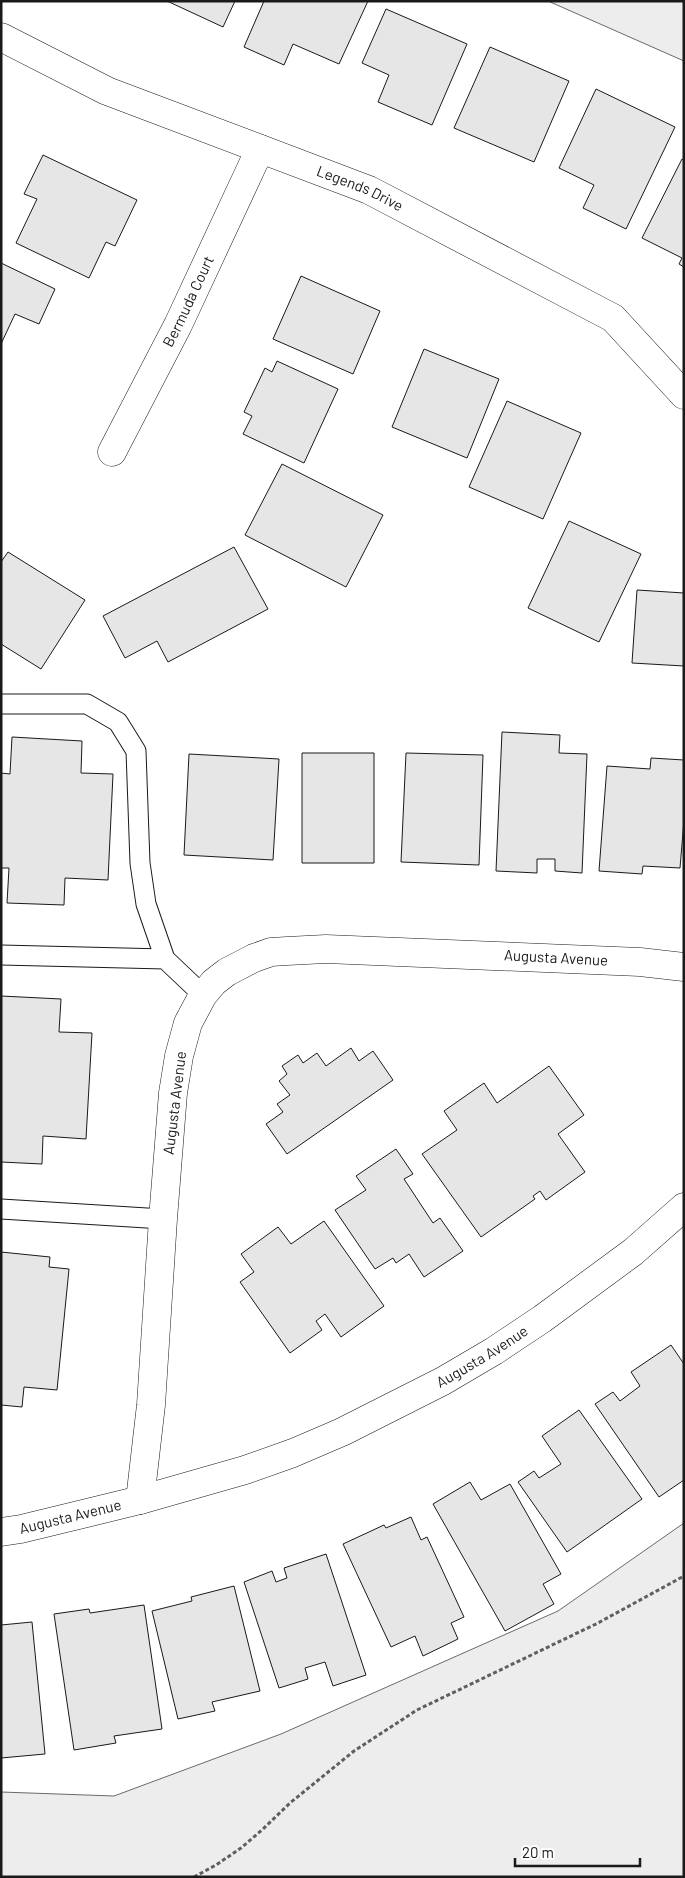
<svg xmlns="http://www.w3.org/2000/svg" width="685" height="1878" viewBox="0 0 685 1878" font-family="Barlow,sans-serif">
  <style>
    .built { fill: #ededed; stroke: #6a6a6a }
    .building { fill: #e6e6e6; stroke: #1a1a1a }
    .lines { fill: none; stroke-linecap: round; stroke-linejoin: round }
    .service-casing { stroke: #1a1a1a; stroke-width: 21 }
    .minor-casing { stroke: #1a1a1a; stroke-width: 29 }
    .path { stroke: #5f5f5f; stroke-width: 3; stroke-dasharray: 4 2.5; stroke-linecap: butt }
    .service { stroke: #fff; stroke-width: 19 }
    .minor { stroke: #fff; stroke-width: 28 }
    .labels { text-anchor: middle; stroke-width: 4; stroke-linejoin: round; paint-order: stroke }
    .street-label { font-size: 15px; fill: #1a1a1a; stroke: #fff }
  </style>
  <rect width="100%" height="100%" fill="#fff"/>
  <path class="built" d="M 548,1 L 684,1 L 684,61 Z
    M 684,1523 L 684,1877 L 1,1877 L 1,1792 L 114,1796 L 281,1734 L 558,1611 Z"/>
  <path class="building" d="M 167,1 L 235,1 L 223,27 Z
    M 264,1 L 368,1 L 339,64 L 293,44 L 284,65 L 244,47 Z
    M 386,9 L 467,44 L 432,125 L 378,102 L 389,75 L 362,63 Z
    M 490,47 L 569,81 L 534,162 L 454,128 Z
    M 596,89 L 675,127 L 626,229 L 583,208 L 594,185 L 559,168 Z
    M 43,155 L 137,200 L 115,246 L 106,242 L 89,278 L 16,243 L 37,199 L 24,194 Z
    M 682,159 L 684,160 L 684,267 L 679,264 L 682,258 L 642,238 Z
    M 1,263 L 55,289 L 39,324 L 15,314 L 1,344 Z
    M 301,276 L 380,311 L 353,374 L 273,339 Z
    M 424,349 L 499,379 L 467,458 L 392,427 Z
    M 277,361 L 338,389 L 304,463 L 243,434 L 252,416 L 244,412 L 265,368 L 272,372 Z
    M 507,401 L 581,433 L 543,519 L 469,487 Z
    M 282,464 L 383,515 L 346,587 L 245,535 Z
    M 569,521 L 641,554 L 599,642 L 528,608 Z
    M 234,547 L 268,609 L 168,662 L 157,641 L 125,658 L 103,616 Z
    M 8,552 L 85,600 L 41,669 L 1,644 L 1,562 Z
    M 637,590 L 684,593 L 684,666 L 632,663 Z
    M 502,732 L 560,735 L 559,753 L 587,754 L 582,873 L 555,871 L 555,859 L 537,859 L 537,873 L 496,871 Z
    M 12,737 L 82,741 L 81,773 L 113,774 L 108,880 L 65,878 L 64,905 L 7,903 L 9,868 L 1,868 L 1,773 L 10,774 Z
    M 302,753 L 374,753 L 374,863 L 302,863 Z
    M 406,753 L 483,755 L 479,865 L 401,862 Z
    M 189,754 L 279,759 L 273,860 L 184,855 Z
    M 651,758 L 684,760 L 684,820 L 680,868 L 643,866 L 642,874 L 599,871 L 607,766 L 650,769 Z
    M 1,996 L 61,999 L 59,1032 L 92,1033 L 86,1139 L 43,1136 L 42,1164 L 1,1162 Z
    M 351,1048 L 359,1061 L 373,1051 L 393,1080 L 287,1154 L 266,1124 L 283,1112 L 277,1104 L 290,1095 L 279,1081 L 287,1074 L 282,1066 L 298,1055 L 303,1063 L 317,1053 L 326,1066 Z
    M 549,1066 L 584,1115 L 558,1134 L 585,1172 L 546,1200 L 540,1191 L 533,1196 L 535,1199 L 481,1237 L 422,1154 L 457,1130 L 444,1111 L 484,1083 L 497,1103 Z
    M 396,1149 L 413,1174 L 404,1179 L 433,1223 L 440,1218 L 463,1251 L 424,1277 L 409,1254 L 396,1263 L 393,1258 L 375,1269 L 335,1210 L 366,1190 L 356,1176 Z
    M 324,1221 L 384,1306 L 341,1337 L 325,1314 L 316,1321 L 322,1330 L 290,1353 L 240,1282 L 254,1272 L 241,1254 L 278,1227 L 291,1244 Z
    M 1,1252 L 50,1257 L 49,1267 L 69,1269 L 57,1390 L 24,1387 L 22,1407 L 1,1405 Z
    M 671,1345 L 684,1364 L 684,1480 L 659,1497 L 595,1404 L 613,1392 L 620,1401 L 640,1386 L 631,1372 Z
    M 579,1410 L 642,1499 L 567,1552 L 518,1482 L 534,1471 L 539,1478 L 561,1464 L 542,1436 Z
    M 470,1482 L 481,1500 L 510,1484 L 561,1574 L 543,1584 L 554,1604 L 505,1631 L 433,1504 Z
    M 411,1517 L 421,1540 L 427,1537 L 464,1617 L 451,1623 L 458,1639 L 423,1656 L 415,1636 L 391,1647 L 343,1544 L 384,1525 L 386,1528 Z
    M 326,1554 L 366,1675 L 333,1686 L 325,1662 L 305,1668 L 308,1679 L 279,1688 L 244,1582 L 272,1571 L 276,1582 L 287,1578 L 284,1568 Z
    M 234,1586 L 260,1691 L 212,1702 L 215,1711 L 178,1719 L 152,1611 L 192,1601 L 191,1597 Z
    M 144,1605 L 162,1729 L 114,1736 L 116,1743 L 74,1750 L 54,1614 L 89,1609 L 90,1613 Z
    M 32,1622 L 45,1754 L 1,1758 L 1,1625 Z"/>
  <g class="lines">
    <defs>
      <path id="service" d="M 1,704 L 87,704 L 118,722 L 136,751 L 140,863 L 146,904 L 165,959
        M 1,955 L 165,959 L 203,995
        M 1,1209 L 163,1219"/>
      <g id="minor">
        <path id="s1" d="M 1,37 L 107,91 L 369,190 L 613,318 L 684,395"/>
        <path id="s2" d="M 112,452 L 178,325 L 260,149"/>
        <path id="s3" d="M 684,967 L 640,962 L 326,949 L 287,951 L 271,952 L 254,958 L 227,972 L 214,982 L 203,995 L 188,1023 L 179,1056 L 173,1093 L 163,1219 L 151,1405 L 140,1500 L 245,1470 L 293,1453 L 342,1432 L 443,1381 L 494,1351 L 542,1319 L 633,1252 L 684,1207"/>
        <path id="s4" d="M 1,1532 L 21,1529 L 140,1500"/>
      </g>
    </defs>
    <use href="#service" class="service-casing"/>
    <use href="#minor" class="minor-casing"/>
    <path class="path" d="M 194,1877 L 216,1865 L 241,1848 L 263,1829 L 290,1803 L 354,1751 L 417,1710 L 598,1623 L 684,1576"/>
    <use href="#service" class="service"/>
    <use href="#minor" class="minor"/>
  </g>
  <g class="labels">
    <g class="street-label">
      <text dy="5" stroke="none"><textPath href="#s1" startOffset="390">Legends Drive</textPath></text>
      <text dy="5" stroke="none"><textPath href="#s2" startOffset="169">Bermuda Court</textPath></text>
      <text transform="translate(556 958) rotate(3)" y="5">Augusta Avenue</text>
      <text transform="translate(175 1103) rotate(-83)" y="5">Augusta Avenue</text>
      <text dy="5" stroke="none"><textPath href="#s3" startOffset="1380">Augusta Avenue</textPath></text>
      <text dy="5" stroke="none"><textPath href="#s4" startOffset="71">Augusta Avenue</textPath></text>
    </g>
  </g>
  <rect width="685" height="1878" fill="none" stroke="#1a1a1a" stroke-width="5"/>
  <path d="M515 1858v8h125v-8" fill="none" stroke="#1a1a1a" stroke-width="2.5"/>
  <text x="522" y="1858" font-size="15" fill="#1a1a1a" stroke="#ffffff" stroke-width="4" paint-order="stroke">20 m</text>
</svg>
